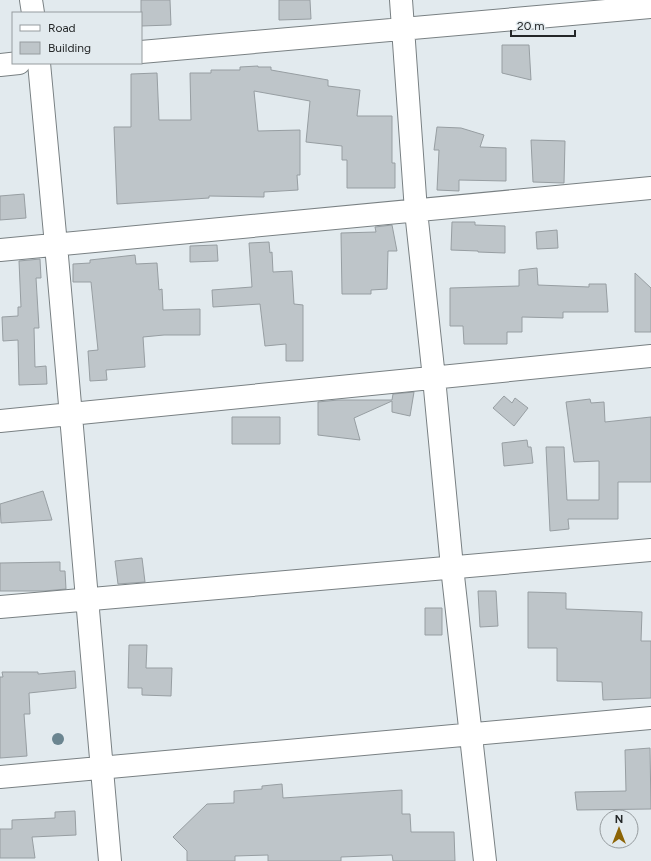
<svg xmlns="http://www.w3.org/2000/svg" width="651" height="861" viewBox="0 0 651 861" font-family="Figtree,sans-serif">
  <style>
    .building { fill: #bec5c9; stroke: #979ea2 }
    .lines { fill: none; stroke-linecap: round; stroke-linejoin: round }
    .minor-casing { stroke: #798083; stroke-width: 24 }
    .minor { stroke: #fff; stroke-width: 22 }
    .tree { fill: #6b8590 }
  </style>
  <rect width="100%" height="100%" fill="#e2eaee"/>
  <path class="building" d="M 141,0 L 170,0 L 171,25 L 141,26 Z
    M 279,0 L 310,0 L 311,19 L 279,20 Z
    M 502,45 L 529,45 L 531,80 L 502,73 Z
    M 258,66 L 258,67 L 271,67 L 271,70 L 328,80 L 328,86 L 360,90 L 357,116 L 392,116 L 392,163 L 395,163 L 395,188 L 347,188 L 347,160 L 342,160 L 342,146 L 306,142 L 310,101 L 254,91 L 258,131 L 300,130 L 300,175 L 297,175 L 298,190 L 264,192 L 264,197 L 209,196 L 209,198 L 117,204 L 114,127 L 131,127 L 131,74 L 157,73 L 159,120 L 191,120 L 190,73 L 211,73 L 211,70 L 240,70 L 240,67 Z
    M 437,127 L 461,128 L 484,135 L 480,147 L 506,148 L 506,181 L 459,180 L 459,191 L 437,190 L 439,150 L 434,150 Z
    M 531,140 L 565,141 L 564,183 L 533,182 Z
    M 24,194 L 26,218 L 0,220 L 0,196 Z
    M 452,222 L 475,222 L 475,225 L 505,226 L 505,253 L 478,252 L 478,251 L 451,250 Z
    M 392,225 L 397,251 L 388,251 L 387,289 L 371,290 L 371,294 L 342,294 L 341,233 L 376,232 L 375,227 Z
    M 557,230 L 558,248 L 537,249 L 536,232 Z
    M 269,242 L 270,253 L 272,252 L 273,272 L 292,271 L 294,304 L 303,305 L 303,361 L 286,361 L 286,344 L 265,346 L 260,304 L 213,307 L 212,290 L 252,287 L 249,243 Z
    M 217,245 L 218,261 L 190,262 L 190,246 Z
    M 135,255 L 136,264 L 157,263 L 159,290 L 162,289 L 163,310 L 200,309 L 200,335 L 164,335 L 143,337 L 145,367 L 106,370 L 107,380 L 90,381 L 88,351 L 98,350 L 91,282 L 73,282 L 73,264 L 90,263 L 90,260 Z
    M 40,259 L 41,278 L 36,278 L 39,328 L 34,328 L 35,367 L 46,366 L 47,384 L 19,385 L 18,340 L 3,341 L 2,317 L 18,316 L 18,307 L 21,307 L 19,261 Z
    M 537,268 L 538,285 L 589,287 L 589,284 L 606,284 L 608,312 L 563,312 L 563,318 L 522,317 L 522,332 L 507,332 L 507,344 L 464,344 L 463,326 L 450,326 L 450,288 L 519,286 L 519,270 Z
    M 635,273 L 651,288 L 651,332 L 635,332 Z
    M 414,392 L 410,416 L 392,412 L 392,401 L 354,418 L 360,440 L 318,435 L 318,402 L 338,400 L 392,400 L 393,394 Z
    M 504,396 L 512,403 L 515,398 L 528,408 L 514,426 L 493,408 Z
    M 590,399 L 591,403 L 604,402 L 605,422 L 651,417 L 651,482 L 618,482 L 618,519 L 568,519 L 569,529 L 550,531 L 546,447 L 564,447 L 567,500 L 599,500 L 599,461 L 574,462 L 566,402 Z
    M 232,417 L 280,417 L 280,444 L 232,444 Z
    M 527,440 L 528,447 L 531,447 L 533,463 L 504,466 L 502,443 Z
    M 43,491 L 52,520 L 1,523 L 0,504 Z
    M 142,558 L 145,582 L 118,584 L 115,561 Z
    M 60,562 L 60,571 L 65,571 L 66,589 L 44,591 L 0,591 L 0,563 Z
    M 478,591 L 496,591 L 498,626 L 480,627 Z
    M 528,592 L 566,593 L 566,609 L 642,612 L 641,641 L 651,641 L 651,698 L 603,700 L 602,682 L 557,681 L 557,648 L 528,648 Z
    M 425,608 L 442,608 L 442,635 L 425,635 Z
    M 129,645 L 147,645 L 146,668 L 172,668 L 171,696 L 142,695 L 142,688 L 128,688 Z
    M 75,671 L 76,688 L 29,693 L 30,714 L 24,714 L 27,756 L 0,758 L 0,677 L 3,677 L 2,672 L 38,672 L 38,674 Z
    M 650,748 L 651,809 L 577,810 L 575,792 L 626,791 L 625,750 Z
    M 282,784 L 283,798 L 402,790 L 402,814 L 410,814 L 411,832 L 454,832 L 455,861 L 393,861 L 392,855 L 341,857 L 341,861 L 268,861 L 268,855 L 235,856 L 235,861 L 187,861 L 187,851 L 173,837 L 207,804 L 234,803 L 234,791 L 262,789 L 262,786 Z
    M 75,811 L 76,835 L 32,837 L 35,858 L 0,858 L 0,829 L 12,829 L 12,820 L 55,818 L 55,812 Z"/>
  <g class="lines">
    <defs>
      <path id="minor" d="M 31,0 L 33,13
        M 401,0 L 416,211 L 434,378 L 452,567 L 485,861
        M 141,52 L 651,7
        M 39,63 L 56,245 L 110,861
        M 0,65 L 19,63
        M 0,250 L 651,188
        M 0,421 L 651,356
        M 0,607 L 651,550
        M 0,777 L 651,718"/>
    </defs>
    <use href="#minor" class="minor-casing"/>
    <use href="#minor" class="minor"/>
  </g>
  <circle class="tree" cx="58" cy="739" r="6"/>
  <rect x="12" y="12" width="130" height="52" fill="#e2eaee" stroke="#969c9f"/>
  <rect x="20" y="25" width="20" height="6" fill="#ffffff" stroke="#969c9f"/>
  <text x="48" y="32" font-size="12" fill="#242728">Road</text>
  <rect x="20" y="42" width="20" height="12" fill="#bec5c9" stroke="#969c9f"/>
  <text x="48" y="52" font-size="12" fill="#242728">Building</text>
  <g transform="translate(619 829)"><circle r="19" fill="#e2eaee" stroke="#969c9f"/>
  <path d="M0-3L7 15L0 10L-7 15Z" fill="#8c6406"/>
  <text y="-6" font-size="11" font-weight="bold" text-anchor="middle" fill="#242728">N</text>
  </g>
  <path d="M511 30v6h64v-6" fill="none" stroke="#242728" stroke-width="2"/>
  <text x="517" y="30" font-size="12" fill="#242728" stroke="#e2eaee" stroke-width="3" paint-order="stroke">20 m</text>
</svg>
